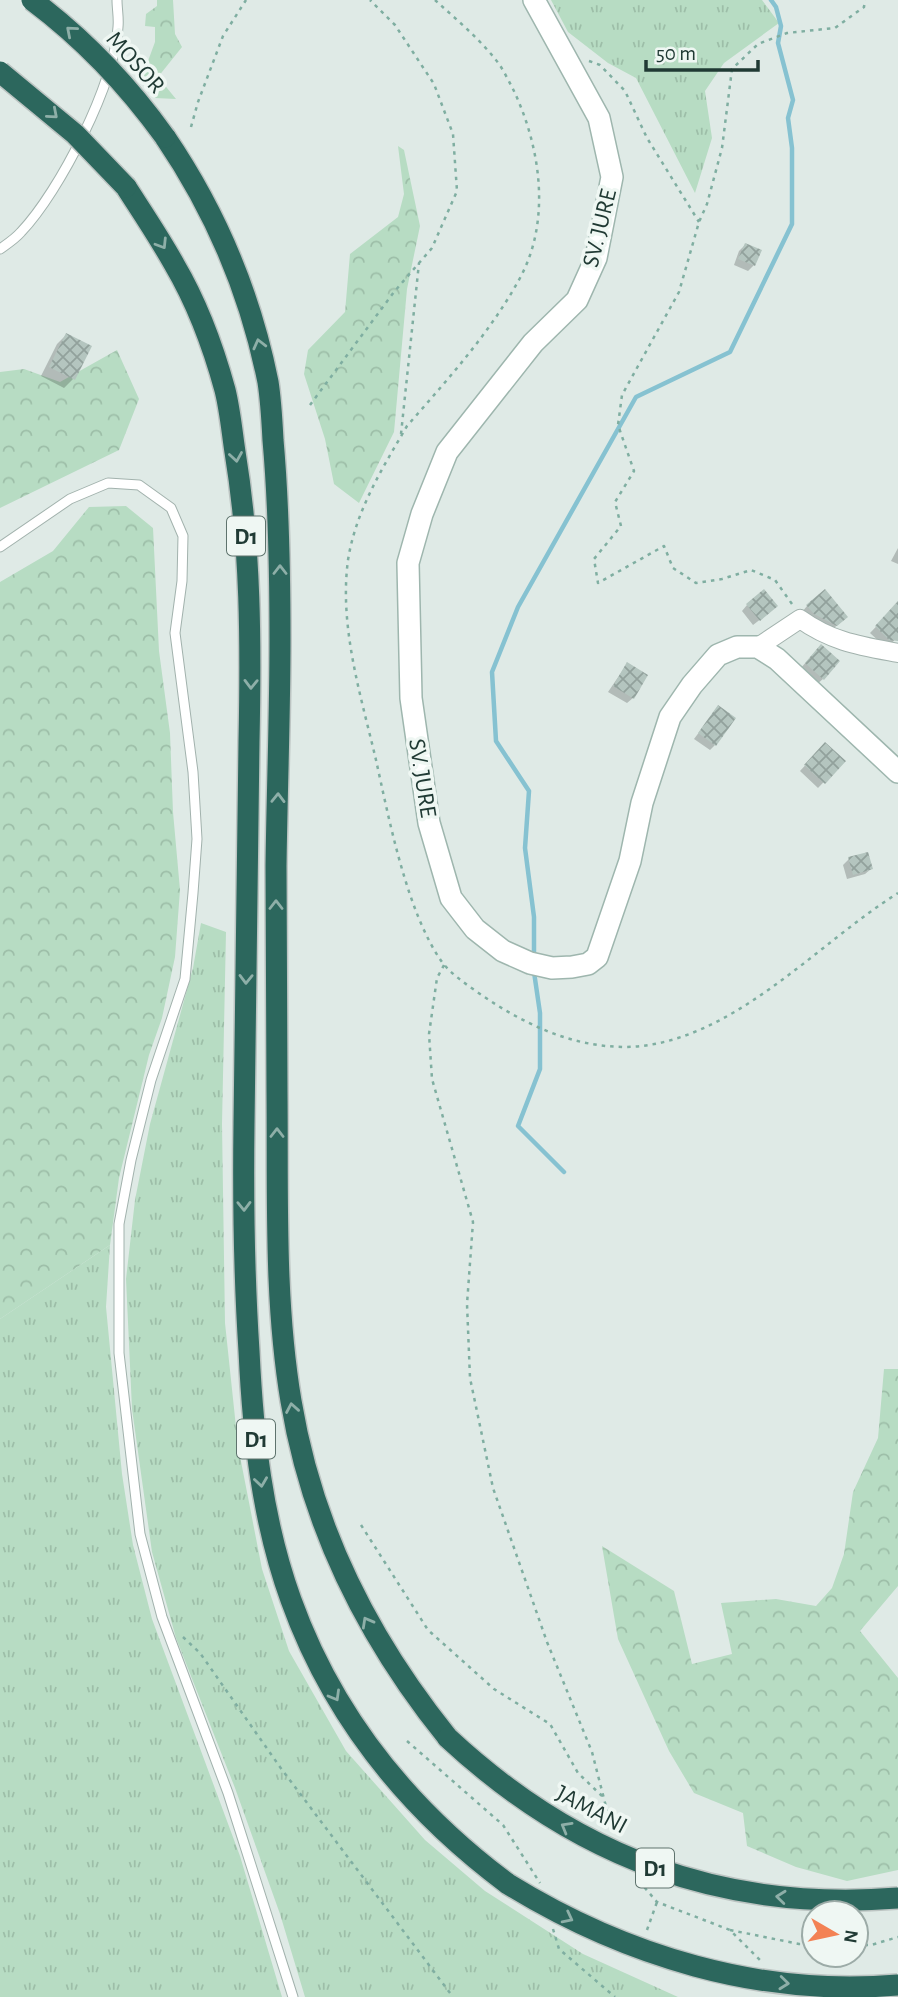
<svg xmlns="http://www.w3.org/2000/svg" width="898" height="1997" viewBox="0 0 898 1997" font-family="'Alegreya Sans',sans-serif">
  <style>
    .grass { fill: url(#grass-tufts) }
    .forest { fill: url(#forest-crowns) }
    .shadow { fill: #0003 }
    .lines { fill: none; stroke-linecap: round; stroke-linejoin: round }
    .stream { stroke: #86c2d1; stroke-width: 4.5 }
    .building { fill: url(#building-cross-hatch) }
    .lane-casing { stroke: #a2b2ad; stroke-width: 11 }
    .street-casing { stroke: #a2b2ad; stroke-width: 20 }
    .secondary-casing { stroke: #9eb6ae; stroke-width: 24 }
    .highway-casing { stroke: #bcc4c2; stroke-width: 24 }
    .path { stroke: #7faea1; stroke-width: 2.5; stroke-dasharray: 3.5 5; stroke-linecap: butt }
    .lane { stroke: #fff; stroke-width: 9 }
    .street { stroke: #fff; stroke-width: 18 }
    .secondary { stroke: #fff; stroke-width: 21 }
    .highway { stroke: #2c675d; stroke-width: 21 }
    .highway-bridge-casing { stroke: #bcc4c2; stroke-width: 24; stroke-linecap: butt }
    .highway-bridge { stroke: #2c675d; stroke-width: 21 }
    .oneway { stroke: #8eafa8 }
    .labels { text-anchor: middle; stroke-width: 7; stroke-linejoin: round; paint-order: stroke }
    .shield { fill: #eff7f3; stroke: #5e736d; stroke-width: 2 }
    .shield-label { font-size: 23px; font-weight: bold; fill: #203a34 }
    .street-label { font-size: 24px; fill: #203a34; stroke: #eff7f3 }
  </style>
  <defs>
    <pattern id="grass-tufts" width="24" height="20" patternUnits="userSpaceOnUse" patternTransform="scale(1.75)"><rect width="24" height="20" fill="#b7dcc3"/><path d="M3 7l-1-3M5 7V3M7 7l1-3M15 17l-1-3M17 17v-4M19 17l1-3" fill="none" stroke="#9dbea8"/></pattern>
    <pattern id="forest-crowns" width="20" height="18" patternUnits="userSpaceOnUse" patternTransform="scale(1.75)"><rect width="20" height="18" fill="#b7dcc3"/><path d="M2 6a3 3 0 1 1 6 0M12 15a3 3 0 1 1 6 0" fill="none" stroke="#9dbea8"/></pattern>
    <pattern id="building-cross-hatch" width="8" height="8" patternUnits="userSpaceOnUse" patternTransform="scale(1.75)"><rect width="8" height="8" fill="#b4c5bf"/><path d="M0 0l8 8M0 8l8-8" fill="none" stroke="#92a19c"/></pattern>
  </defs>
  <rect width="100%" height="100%" fill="#dfeae6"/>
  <path class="grass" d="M 551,0 L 762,0 L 779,23 L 724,63 L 705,91 L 712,138 L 695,193 L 636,78 L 608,63 L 568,32 Z
    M 201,923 L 226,932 L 222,1124 L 225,1323 L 238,1446 L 262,1569 L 289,1651 L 346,1751 L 425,1840 L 485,1891 L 583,1954 L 678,1997 L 305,1997 L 280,1914 L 235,1788 L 176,1638 L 152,1552 L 132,1409 L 126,1279 L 135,1200 L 150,1124 L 193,968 Z
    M 110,1245 L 106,1307 L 122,1474 L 133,1545 L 152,1619 L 240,1856 L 282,1997 L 0,1997 L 0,1319 Z"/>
  <path class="forest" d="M 157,0 L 173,0 L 175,34 L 182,47 L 158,77 L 176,99 L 155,98 L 141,80 L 155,42 L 155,27 L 145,26 L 146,14 L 157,6 Z
    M 398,146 L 404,150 L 420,226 L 407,289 L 394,432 L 359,503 L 334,484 L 325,439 L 304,374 L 308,350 L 345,312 L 350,254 L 398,217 L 404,194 Z
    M 117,350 L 139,399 L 119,450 L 0,508 L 0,372 L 24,369 L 60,382 Z
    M 126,506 L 153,528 L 159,651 L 170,733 L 173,812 L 180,890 L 175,957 L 162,1018 L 149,1055 L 119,1178 L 110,1245 L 0,1319 L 0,582 L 53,551 L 89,507 Z
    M 884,1369 L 898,1369 L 898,1586 L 860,1631 L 898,1678 L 898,1870 L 847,1881 L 796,1867 L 747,1846 L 743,1813 L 694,1793 L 669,1751 L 618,1639 L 602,1546 L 674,1591 L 692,1664 L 732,1654 L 721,1603 L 776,1599 L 816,1606 L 832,1588 L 844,1554 L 853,1492 L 878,1438 Z"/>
  <path class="shadow" d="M 745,245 L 754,265 L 748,271 L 734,265 L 739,251 Z
    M 66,335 L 73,379 L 64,388 L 41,376 L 57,344 Z
    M 898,548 L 898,564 L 891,561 Z
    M 747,605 L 770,612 L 753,625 L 742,611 Z
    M 807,606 L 840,623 L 830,631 L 802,612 Z
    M 895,607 L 898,610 L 898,636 L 889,646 L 883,645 L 870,633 Z
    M 815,652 L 823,679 L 817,684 L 800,669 Z
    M 627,664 L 633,698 L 627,703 L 608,692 Z
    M 718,707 L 715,745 L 710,750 L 694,739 Z
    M 825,744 L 844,761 L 818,788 L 800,771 Z
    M 849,859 L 871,869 L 865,874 L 847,879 L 843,865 Z"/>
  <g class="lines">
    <path class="stream" d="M 534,956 L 534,917 L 525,848 L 529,791 L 496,741 L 492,672 L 518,607 L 636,397 L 730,352 L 792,224 L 792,148 L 788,118 L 793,100 L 778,43 L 781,26 L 776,7 L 771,0
      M 534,972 L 540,1013 L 540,1069 L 518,1126 L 564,1172"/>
  </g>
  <path class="building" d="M 745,243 L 762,250 L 755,266 L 738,259 Z
    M 66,333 L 92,346 L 75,380 L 49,367 Z
    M 764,589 L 778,606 L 760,621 L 746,604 Z
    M 825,589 L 848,617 L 837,626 L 814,614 L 806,605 Z
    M 898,601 L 898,641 L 889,640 L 875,626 Z
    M 821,644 L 840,661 L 824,680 L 805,663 Z
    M 627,662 L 648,675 L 634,699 L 613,686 Z
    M 718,705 L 736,718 L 716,746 L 698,733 Z
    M 825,742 L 846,761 L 825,784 L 804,765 Z
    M 868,852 L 873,869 L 853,875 L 848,857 Z"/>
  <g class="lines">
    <defs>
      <path id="lane" d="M 0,249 C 7,244 15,239 21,232 C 60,191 115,83 118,27 C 119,18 117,9 117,0
        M 0,547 L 70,499 L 108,483 L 139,485 L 171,508 L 183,536 L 182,581 L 175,633 L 193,772 L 197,839 L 193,893 L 185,979 L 151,1080 L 131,1160 L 119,1224 L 119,1353 L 140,1534 L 162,1617 L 228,1793 L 293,1997"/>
      <path id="street" d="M 758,647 L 800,619 C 832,642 861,646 898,653"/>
      <path id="secondary" d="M 534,0 L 599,118 L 612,177 L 596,258 L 577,300 L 533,343 L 447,452 L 422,514 L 408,563 L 411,698 L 429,823 L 451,898 L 475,929 L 503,951 L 530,963 L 552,968 L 572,967 L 588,964 L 597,957 L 630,861 L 642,803 L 670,717 L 692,685 L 718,655 L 737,647 L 758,647 L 777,659 L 898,772"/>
      <path id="highway" d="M 165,137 C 216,212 250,292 268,382 C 271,401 272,421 273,440 C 279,507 280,573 280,640 C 280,716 277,791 276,866 C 276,942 277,1017 277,1092 C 278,1195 274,1300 291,1401 C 312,1528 368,1639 448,1738
        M 126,187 C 142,212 159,237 174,264 C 197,303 213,346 225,390 C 230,410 232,432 235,452 C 251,549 251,645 249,742 C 247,869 245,996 244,1124 C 243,1199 244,1275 249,1351 C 253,1435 262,1520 291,1600 C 333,1717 410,1811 508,1884"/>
    </defs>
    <use href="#lane" class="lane-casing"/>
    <use href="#street" class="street-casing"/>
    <use href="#secondary" class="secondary-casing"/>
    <use href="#highway" class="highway-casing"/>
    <path class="path" d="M 435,0 C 457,20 481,40 499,64 C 504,71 508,80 512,87 C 540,144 552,219 520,278 C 490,333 448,379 407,426 C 382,469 356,510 348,560 C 339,627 361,696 376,760 C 389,819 407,913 442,962 C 452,975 466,984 480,994 C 524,1024 571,1047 626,1047 C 730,1045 815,945 898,893
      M 589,61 L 600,65 L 625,91 L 647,138 L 699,222
      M 191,127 L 198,102 L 223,36 L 246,0
      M 310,405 L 394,292 L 432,248 L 457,191 L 453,134 L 434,84 L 395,25 L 370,0
      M 401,434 L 419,263
      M 792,604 L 775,580 L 751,570 L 722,579 L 696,583 L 673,568 L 664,546 L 598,583 L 594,559 L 621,526 L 615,502 L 634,471 L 618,425 L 622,395 L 679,292 L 699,222 L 707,204 L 722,148 L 732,69 L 758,44 L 787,33 L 835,28 L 864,7 L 865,0
      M 444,965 L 437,978 L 429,1034 L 432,1079 L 473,1222 L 467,1304 L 470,1378 L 493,1488 L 547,1642 L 592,1752 L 612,1830
      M 361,1525 L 428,1630 L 494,1689 L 550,1724 L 578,1773 L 603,1797
      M 183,1637 L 200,1653 L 280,1767 L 453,1997
      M 407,1741 L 503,1825 L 540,1883
      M 639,1881 L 657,1902 L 730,1930 L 762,1962
      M 553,1929 L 559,1949 L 615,1997
      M 647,1930 L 657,1902
      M 730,1930 L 799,1944 L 814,1944
      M 856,1945 L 871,1945 L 898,1937"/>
    <use href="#lane" class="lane"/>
    <use href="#street" class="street"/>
    <use href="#secondary" class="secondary"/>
    <use href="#highway" class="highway"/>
    <defs>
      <path id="highway-bridge" d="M 32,0 C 84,39 127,84 165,137
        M 0,72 L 75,134 L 126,187
        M 448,1738 C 576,1857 723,1912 898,1898
        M 508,1884 C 625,1956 760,1997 898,1985"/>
    </defs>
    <use href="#highway-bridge" class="highway-bridge-casing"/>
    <use href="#highway-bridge" class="highway-bridge"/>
  </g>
  <defs><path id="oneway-chevron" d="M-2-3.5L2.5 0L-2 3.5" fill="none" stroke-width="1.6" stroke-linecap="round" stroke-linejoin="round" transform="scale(1.75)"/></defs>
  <g class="oneway">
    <use href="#oneway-chevron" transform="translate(71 31) rotate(-139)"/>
    <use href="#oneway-chevron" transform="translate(53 114) rotate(41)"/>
    <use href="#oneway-chevron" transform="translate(162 244) rotate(58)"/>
    <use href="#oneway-chevron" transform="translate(259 344) rotate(-104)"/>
    <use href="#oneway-chevron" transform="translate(236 457) rotate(81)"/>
    <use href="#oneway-chevron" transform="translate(280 570) rotate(-90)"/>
    <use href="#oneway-chevron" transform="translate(251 684) rotate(91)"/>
    <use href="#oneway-chevron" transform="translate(278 798) rotate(-89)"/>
    <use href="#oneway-chevron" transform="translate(276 905) rotate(-90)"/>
    <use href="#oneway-chevron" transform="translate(246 979) rotate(91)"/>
    <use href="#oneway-chevron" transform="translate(277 1133) rotate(-90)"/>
    <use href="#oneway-chevron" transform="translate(244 1206) rotate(89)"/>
    <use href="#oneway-chevron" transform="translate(292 1408) rotate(-100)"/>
    <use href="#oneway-chevron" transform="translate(261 1482) rotate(82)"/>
    <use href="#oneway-chevron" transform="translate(367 1622) rotate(-119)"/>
    <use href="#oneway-chevron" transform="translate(335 1696) rotate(60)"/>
    <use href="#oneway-chevron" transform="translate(566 1827) rotate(-150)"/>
    <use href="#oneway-chevron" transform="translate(781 1897) rotate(-174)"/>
    <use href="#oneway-chevron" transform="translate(568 1918) rotate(27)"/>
    <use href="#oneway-chevron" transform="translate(784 1983) rotate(6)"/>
  </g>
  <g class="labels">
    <g class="shield">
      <rect x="227" y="516.5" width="38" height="39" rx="5"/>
      <rect x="237" y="1419.5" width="38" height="39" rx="5"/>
      <rect x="636" y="1848.5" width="38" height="39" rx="5"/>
    </g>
    <g class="shield-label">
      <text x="246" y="544">D1</text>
      <text x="256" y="1447">D1</text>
      <text x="655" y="1876">D1</text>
    </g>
    <g class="street-label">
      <text transform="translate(136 62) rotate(48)" y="8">MOSOR</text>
      <text transform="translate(599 228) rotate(-76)" y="8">SV. JURE</text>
      <text transform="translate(423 778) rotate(81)" y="8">SV. JURE</text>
      <text transform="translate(592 1809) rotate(28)" y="8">JAMANI</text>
    </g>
  </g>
  <g transform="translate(835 1934) rotate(99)"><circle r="33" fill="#eff7f3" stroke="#9caba7" stroke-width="2"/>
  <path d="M0-5L12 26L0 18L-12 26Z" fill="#f38254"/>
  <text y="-10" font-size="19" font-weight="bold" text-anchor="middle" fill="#203a34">N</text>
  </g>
  <path d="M646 60v10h112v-10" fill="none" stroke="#203a34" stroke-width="3.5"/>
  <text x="656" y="60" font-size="21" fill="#203a34" stroke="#eff7f3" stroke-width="5" paint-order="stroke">50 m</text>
</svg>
